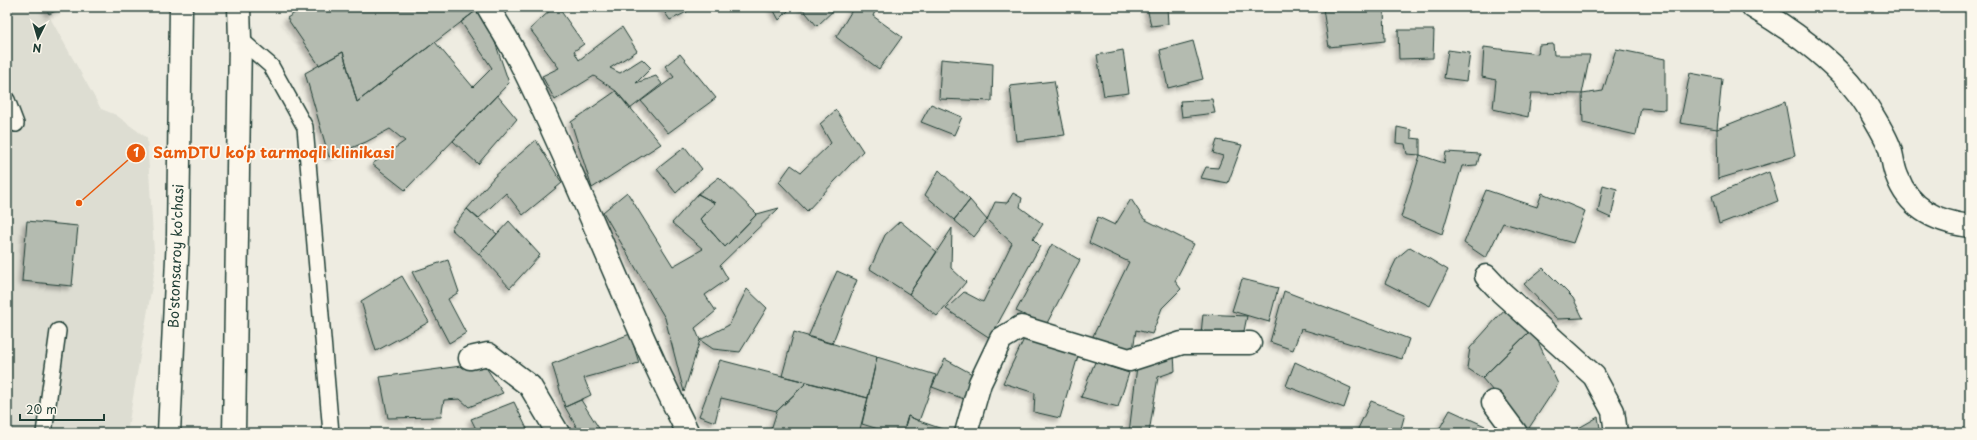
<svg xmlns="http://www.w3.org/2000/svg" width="1977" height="440" viewBox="0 0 1977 440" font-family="'Playpen Sans',sans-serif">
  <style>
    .built { fill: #ddddd2 }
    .building { fill: #b4bbb0; stroke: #1f3d34; filter: url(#shadow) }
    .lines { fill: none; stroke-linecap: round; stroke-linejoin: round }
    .service-casing { stroke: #1f3d34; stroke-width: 18 }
    .minor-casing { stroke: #1f3d34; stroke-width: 25 }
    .primary-casing { stroke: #1f3d34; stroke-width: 25 }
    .service { stroke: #fbf7ec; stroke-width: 15 }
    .minor { stroke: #fbf7ec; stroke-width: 22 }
    .primary { stroke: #fbf7ec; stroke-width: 22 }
    .labels { text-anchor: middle; stroke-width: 3.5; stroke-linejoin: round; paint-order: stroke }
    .street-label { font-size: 14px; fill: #1f3d34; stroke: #fbf7ec }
    .leader { fill: none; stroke: #e8590c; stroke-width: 1.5 }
    .callout-dot { fill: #e8590c; stroke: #fbf7ec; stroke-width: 1.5 }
    .mark-label { font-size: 12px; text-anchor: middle; font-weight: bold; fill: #fff }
    .callout-label { font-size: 15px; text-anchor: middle; font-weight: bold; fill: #e8590c; stroke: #fbf7ec; stroke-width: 3.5; stroke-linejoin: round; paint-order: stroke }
  </style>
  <defs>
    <filter id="shadow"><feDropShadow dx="-3.5" dy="3.5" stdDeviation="2" flood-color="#0004"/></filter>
  </defs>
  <rect width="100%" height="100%" fill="#eeece1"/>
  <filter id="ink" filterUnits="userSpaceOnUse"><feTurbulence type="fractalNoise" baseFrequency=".025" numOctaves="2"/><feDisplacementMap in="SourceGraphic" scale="8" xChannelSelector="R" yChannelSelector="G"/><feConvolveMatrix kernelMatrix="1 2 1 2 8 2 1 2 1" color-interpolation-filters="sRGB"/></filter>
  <g filter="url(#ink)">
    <path class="built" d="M 7,7 L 44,7 L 101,109 L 116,115 L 147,138 L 155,268 L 127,433 L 7,433 Z"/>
    <path class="building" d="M 45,7 L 64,7 L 49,14 Z
      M 304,7 L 481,7 L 357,102 L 343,52 L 319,65 L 287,18 Z
      M 481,7 L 483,7 L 509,83 L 405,190 L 372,164 L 405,141 L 390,129 L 366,142 L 329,157 L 305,73 L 343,52 L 357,102 L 435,42 L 473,87 L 492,68 L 461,22 Z
      M 554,7 L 558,7 L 584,44 L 574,51 L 579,60 L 622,27 L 637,51 L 610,68 L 620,73 L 642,59 L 651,68 L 636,83 L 656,76 L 662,84 L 630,109 L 616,91 L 594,76 L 555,100 L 542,76 L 559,68 L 530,29 Z
      M 661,7 L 684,7 L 687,12 L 670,20 Z
      M 772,7 L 792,7 L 779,20 Z
      M 801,7 L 837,7 L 817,26 Z
      M 854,7 L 877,7 L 873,16 L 902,37 L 879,69 L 836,37 Z
      M 1147,7 L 1167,7 L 1168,24 L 1151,26 Z
      M 1349,7 L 1384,7 L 1385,41 L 1329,47 L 1323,9 Z
      M 1398,30 L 1434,30 L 1433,58 L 1399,59 Z
      M 1193,41 L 1203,79 L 1168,88 L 1160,50 Z
      M 1553,44 L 1554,55 L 1590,55 L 1582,94 L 1531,93 L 1528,117 L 1493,109 L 1496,80 L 1482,77 L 1484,47 L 1538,54 L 1539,45 Z
      M 1616,49 L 1665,59 L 1665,110 L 1641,108 L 1636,135 L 1583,123 L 1582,94 L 1603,91 Z
      M 1123,50 L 1129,93 L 1104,96 L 1097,55 Z
      M 1448,50 L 1470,53 L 1466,81 L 1444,78 Z
      M 680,54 L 716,98 L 668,133 L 641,101 L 674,77 L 665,66 Z
      M 941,59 L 993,64 L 992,101 L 939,99 Z
      M 1690,73 L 1722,79 L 1717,129 L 1680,123 Z
      M 1054,81 L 1065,135 L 1016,141 L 1010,86 Z
      M 616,91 L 661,144 L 592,188 L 571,122 Z
      M 497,95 L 517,119 L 478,164 L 453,141 Z
      M 1212,99 L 1215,113 L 1182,117 L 1180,101 Z
      M 1785,102 L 1795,156 L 1718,179 L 1717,129 Z
      M 931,104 L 962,117 L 954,135 L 921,122 Z
      M 836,110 L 863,151 L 807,211 L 779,182 L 791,165 L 801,172 L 831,143 L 820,124 Z
      M 1397,127 L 1411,130 L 1411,138 L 1420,139 L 1420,155 L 1407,154 L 1405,144 L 1396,143 Z
      M 536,140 L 562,183 L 523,215 L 506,193 L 478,219 L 467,209 L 494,177 Z
      M 1217,140 L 1242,145 L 1228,183 L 1201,178 L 1206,167 L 1218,168 L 1223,156 L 1213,153 Z
      M 685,147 L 702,169 L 676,193 L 657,169 Z
      M 1446,152 L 1480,154 L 1477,165 L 1462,166 L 1442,234 L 1401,217 L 1420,155 L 1444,163 Z
      M 939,170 L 970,200 L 954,220 L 925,195 Z
      M 1769,172 L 1778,201 L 1719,224 L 1712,196 Z
      M 719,177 L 757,214 L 725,247 L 700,219 L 715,203 L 698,194 Z
      M 1603,185 L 1617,189 L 1611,218 L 1598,212 Z
      M 1486,190 L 1537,207 L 1542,193 L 1585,211 L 1573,243 L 1503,223 L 1486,258 L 1464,243 Z
      M 627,192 L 673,266 L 703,249 L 672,223 L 698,194 L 715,203 L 700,219 L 725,247 L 757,214 L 779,208 L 720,265 L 728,279 L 705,295 L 716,311 L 695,328 L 700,340 L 684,392 L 665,318 L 603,212 Z
      M 1013,193 L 1022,198 L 1020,207 L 1043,224 L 1033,239 L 1040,246 L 990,338 L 946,309 L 964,292 L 983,302 L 1012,243 L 987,220 L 995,202 L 1007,203 Z
      M 1131,199 L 1144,219 L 1194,244 L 1175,281 L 1181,289 L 1162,308 L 1152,334 L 1136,330 L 1133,350 L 1092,338 L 1129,262 L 1089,243 L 1098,217 L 1115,225 Z
      M 970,200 L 987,220 L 974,237 L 954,220 Z
      M 467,209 L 497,234 L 479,254 L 451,229 Z
      M 27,221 L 78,226 L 72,286 L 22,281 Z
      M 509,221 L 540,255 L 510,288 L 479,254 Z
      M 900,221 L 937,252 L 909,294 L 870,269 L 885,235 Z
      M 952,228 L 951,268 L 966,282 L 937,316 L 909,294 Z
      M 1052,244 L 1080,260 L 1046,325 L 1016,311 Z
      M 1410,247 L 1448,270 L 1430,306 L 1385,283 L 1397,258 Z
      M 448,260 L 459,292 L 448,299 L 466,333 L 449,343 L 412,272 Z
      M 1543,268 L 1573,298 L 1583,318 L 1557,319 L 1524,284 Z
      M 837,271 L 857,280 L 832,344 L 808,337 Z
      M 402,276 L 429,322 L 376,351 L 361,301 Z
      M 1242,279 L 1278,288 L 1269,322 L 1232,311 Z
      M 747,289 L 767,308 L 740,352 L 713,349 L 700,340 L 729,325 Z
      M 1284,291 L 1409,339 L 1402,359 L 1301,329 L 1293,350 L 1270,342 Z
      M 1505,309 L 1532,329 L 1482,378 L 1467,368 L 1470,348 Z
      M 1203,314 L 1247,316 L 1244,331 L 1201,334 Z
      M 1532,329 L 1558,384 L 1527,431 L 1482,378 Z
      M 794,332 L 877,357 L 868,398 L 782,376 Z
      M 630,334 L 639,363 L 584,378 L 591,395 L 565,407 L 552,364 Z
      M 1024,339 L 1078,356 L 1060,418 L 1034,412 L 1035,393 L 1003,383 Z
      M 1174,354 L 1175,371 L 1158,377 L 1149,433 L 1129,433 L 1137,366 Z
      M 877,357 L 936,375 L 919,421 L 908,416 L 903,433 L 891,433 L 862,424 Z
      M 945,359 L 974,375 L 964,399 L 932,387 Z
      M 720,360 L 782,376 L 807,382 L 777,411 L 721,398 L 715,422 L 699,416 Z
      M 1095,362 L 1129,373 L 1118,407 L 1081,397 Z
      M 1295,362 L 1351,388 L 1344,408 L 1286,386 Z
      M 483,363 L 503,393 L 469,407 L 460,399 L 444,400 L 441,417 L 388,418 L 380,377 Z
      M 807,382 L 868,398 L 859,433 L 808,433 L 800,431 L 799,433 L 770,433 L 777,411 Z
      M 581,400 L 602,433 L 580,433 L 565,407 Z
      M 1371,401 L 1405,414 L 1400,432 L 1404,433 L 1356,433 Z
      M 514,402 L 529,433 L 478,433 L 471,419 Z
      M 1450,410 L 1485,426 L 1481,433 L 1437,433 Z
      M 908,416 L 919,421 L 954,433 L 903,433 Z
      M 1598,417 L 1601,433 L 1570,433 Z"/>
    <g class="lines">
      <defs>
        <path id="service" d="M 240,39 L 271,66 L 305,127 L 331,433
          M 7,100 L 16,124
          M 44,433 L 58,331"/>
        <path id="minor" d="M 488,7 C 500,28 514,49 524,70 C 583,189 628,314 688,433
          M 1753,7 C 1790,29 1832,59 1858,93 C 1866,103 1887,138 1890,149 C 1893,158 1893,167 1897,176 C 1909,209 1937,222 1970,226
          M 1486,276 L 1501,292 L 1594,376 L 1613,411 L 1616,433
          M 470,358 L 488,354 L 530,386 L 558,433
          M 1493,402 L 1516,433
          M 966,433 L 980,383 L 1001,339 L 1021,327 L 1129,360 L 1182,343 L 1250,343"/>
        <path id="primary" d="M 169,433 L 178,237 L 181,7
          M 234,433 L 240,39 L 239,7"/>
      </defs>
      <use href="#service" class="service-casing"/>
      <use href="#minor" class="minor-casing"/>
      <use href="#primary" class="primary-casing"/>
      <use href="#service" class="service"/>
      <use href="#minor" class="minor"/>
      <use href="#primary" class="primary"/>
    </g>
  </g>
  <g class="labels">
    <g class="street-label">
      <text transform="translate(176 256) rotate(-88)" y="5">Bo'stonsaroy ko'chasi</text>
    </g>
  </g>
  <path class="leader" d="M79 203L136 153"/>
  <g class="callout-dot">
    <circle cx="79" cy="203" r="4"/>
    <circle cx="136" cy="153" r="10"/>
  </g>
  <g class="mark-label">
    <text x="136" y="157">1</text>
  </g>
  <g class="callout-label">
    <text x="274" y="158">SamDTU ko‘p tarmoqli klinikasi</text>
  </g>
  <rect width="1977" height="440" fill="none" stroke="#fbf7ec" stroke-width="24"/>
  <rect x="12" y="12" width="1953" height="416" fill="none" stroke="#1f3d34" stroke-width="1.5" filter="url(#ink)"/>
  <g transform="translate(38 38) rotate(185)" stroke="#fbf7ec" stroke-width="3" paint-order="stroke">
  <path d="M0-3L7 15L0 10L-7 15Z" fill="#1f3d34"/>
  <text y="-6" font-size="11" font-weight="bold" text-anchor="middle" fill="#1f3d34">N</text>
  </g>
  <path d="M20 414v6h84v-6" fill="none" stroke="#1f3d34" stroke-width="2"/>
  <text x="26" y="414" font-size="12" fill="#1f3d34" stroke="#fbf7ec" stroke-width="3" paint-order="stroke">20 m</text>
</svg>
